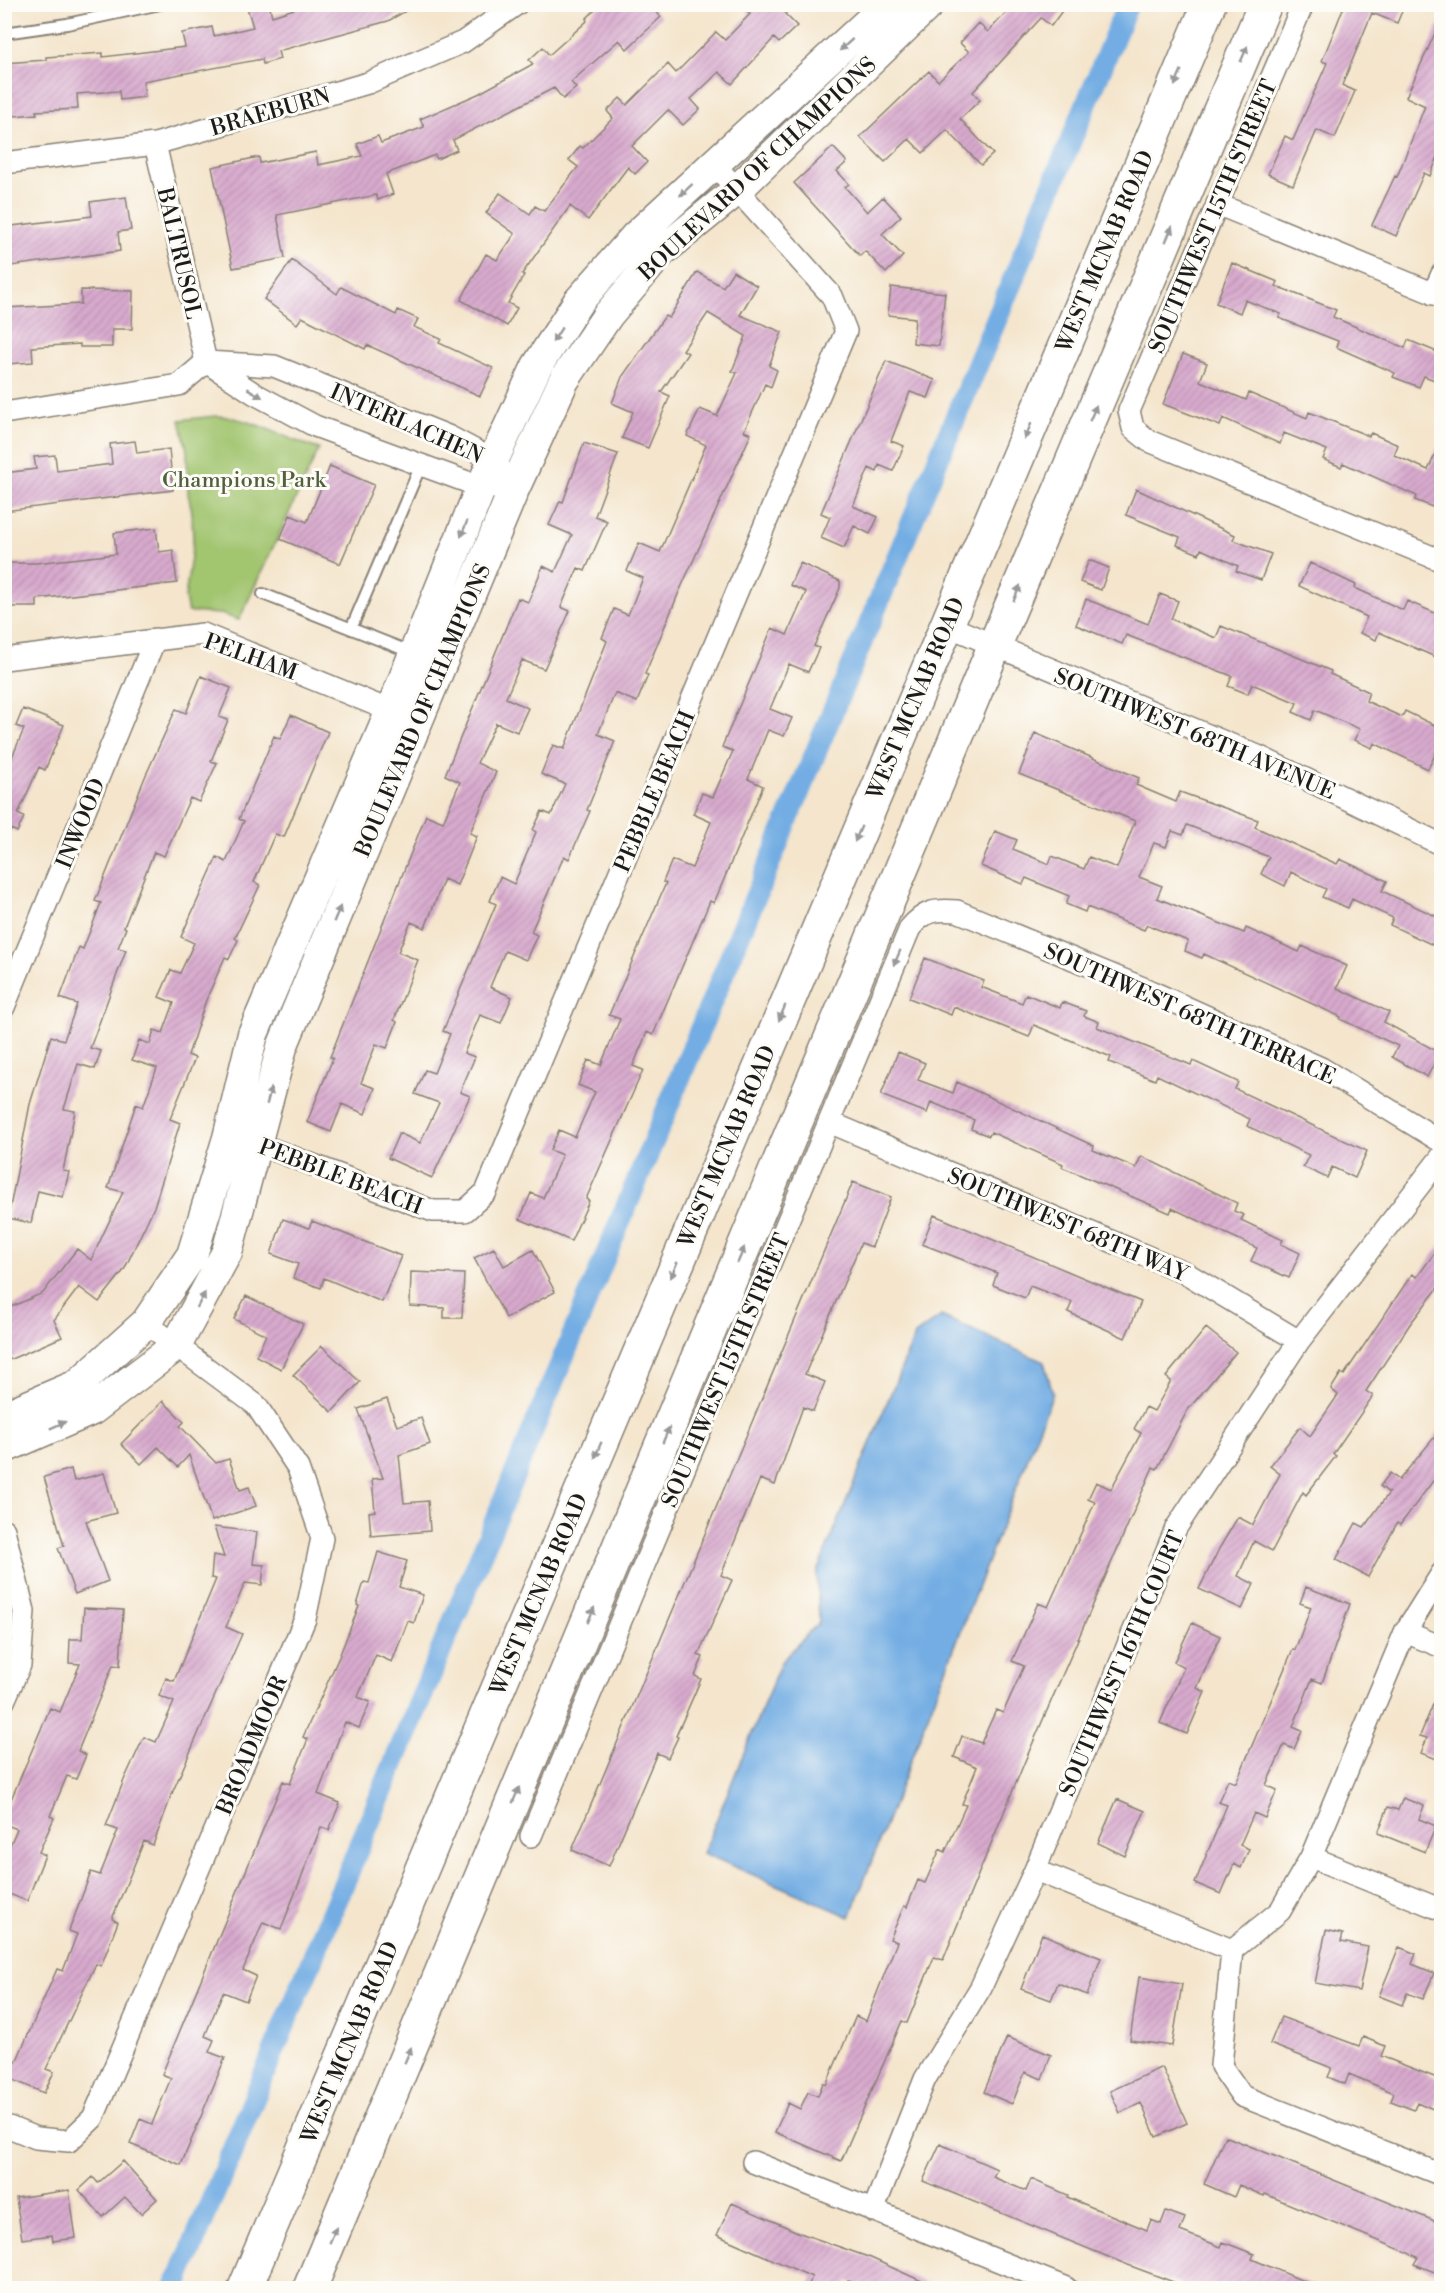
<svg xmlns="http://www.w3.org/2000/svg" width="1446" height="2293" viewBox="0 0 1446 2293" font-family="'Libre Bodoni',serif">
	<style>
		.green { fill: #a2c56f; stroke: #5f7046; stroke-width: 1.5 }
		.water { fill: #73ade3; stroke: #486480; stroke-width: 1.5 }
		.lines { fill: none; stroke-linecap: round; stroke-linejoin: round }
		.canal { stroke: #73ade3; stroke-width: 22 }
		.building { fill: url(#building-hatch) }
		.lane-casing { stroke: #888074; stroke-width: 14 }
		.street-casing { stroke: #888074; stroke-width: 24 }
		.secondary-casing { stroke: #888074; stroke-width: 33 }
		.primary-casing { stroke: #888074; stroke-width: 36 }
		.lane { stroke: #fff; stroke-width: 10 }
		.street { stroke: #fff; stroke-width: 21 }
		.secondary { stroke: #fff; stroke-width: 30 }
		.primary { stroke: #fff; stroke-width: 33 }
		.oneway { fill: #999 }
		.labels { text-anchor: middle; stroke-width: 6; stroke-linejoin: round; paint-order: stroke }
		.street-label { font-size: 22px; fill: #1c1c1c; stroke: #fdfcf7 }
		.park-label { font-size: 22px; fill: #52603d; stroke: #fdfcf7 }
	</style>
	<defs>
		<pattern id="building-hatch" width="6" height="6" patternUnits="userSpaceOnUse" patternTransform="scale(1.5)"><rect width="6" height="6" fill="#d8aace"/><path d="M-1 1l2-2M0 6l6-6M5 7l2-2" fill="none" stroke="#b992b0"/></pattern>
	</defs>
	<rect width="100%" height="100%" fill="#fdfcf7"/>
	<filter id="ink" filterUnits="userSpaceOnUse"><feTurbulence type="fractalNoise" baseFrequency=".0167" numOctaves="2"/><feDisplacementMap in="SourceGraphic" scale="12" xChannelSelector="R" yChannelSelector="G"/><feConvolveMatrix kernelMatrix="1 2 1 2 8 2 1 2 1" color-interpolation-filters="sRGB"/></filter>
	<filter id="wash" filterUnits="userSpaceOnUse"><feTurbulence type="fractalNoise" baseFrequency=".008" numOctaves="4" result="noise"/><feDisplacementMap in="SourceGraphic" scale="24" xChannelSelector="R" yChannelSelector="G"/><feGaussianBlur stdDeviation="1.35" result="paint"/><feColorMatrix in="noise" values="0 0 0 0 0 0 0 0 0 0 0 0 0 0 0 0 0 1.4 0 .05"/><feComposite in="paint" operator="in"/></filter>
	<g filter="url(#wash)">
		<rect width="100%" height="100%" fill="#f4e5cc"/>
		<path class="green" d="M216 416C252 417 284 439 319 449L239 620 221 614 188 612 185 598 193 542 192 511 188 494 187 450 180 420Z"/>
		<path class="water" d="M941 1316 1044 1362 1053 1393 850 1917 703 1853 781 1662 819 1622 817 1572 915 1335Z"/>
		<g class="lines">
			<path class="canal" d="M175 2288 1128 4"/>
		</g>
		<g id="blocks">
			<path class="building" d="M246 4H269L272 16 310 4H418L388 21 278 51 280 59 263 64 262 59 143 81 145 97 120 100 119 91 77 94 78 109 36 111 37 114 14 116 12 97 4 98V63L46 60V57L103 53V57L185 47 182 33 212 27 214 36 253 27Z
				M601 4H649L661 17 627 49 619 40 571 82 576 88 563 99 554 88 453 140 457 150 437 159 435 155 386 174 393 194 378 200 376 195 277 215 285 258 233 268 212 167 259 157 260 163 316 152 318 165 362 156 357 144 378 136 381 143 424 127 420 119 478 94 533 64 529 60 543 47 549 55 587 21 586 19Z
				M741 4H795L785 14 797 26 779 43 774 38 732 84 719 72 691 99 700 109 683 125 668 110 632 146 647 162 635 174 628 167 588 220 570 206 522 274 524 275 508 303 517 308 507 326 461 300 486 254 497 260 515 234 486 213 500 193 530 214 535 206 544 211 578 167 569 160 580 146 583 148 613 118 607 111 620 98 627 105 668 64 676 73 716 32 725 40 750 14Z
				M1014 4H1067L1051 26 1041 18 973 92 980 100 960 119 993 154 981 165 947 130 923 153 909 139 885 162 860 137 929 71 938 81 969 52 960 43 978 23 988 32Z
				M1345 4H1405L1397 23 1372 13 1342 85 1355 91 1335 138 1317 130 1293 185 1268 174 1285 136 1293 140 1327 63 1322 61Z
				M1442 18V147L1430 176 1424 173 1396 236 1372 225 1395 176 1397 177 1425 106 1406 97Z
				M833 147 847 162 837 171 849 184 845 187 867 212 883 197 901 216 882 234 903 256 886 273 865 251 860 256 794 183Z
				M126 197 131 230 118 232 120 251 4 267V227L92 216 90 202Z
				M292 260 337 294 341 287 396 315 398 310 418 319 414 327 441 339 439 343 493 368 480 396 367 345 365 349 302 317 297 324 264 299Z
				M1232 263 1278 282 1276 286 1336 310 1333 317 1405 348 1408 340 1442 354V383L1424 376 1419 387 1393 377 1395 373 1336 347 1338 341 1279 318 1281 314 1245 300 1240 313 1216 303Z
				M733 271 757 286 740 315 782 332 769 366 777 370 771 387 765 384 744 431 751 434 679 592 645 674 648 675 637 702 615 693 598 734 615 741 587 810 590 811 569 859 564 856 531 932 537 935 526 960 505 951 490 987 512 997 501 1023 480 1015 464 1053 475 1057 460 1092 470 1096 432 1178 388 1158 399 1133 420 1143 439 1103 415 1094 425 1070 434 1073 450 1034 443 1031 496 904 490 901 500 877 514 884 536 832 533 830 542 811 551 815 565 784 541 774 553 745 564 749 607 641 602 638 614 609 628 615 643 578 627 571 639 543 660 552 706 445 687 436 700 409 717 416 737 373 732 371 746 336 708 313 683 350 688 353 661 392 670 396 648 448 622 438 633 412 612 403 622 377 665 316 669 318 697 272 723 287Z
				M891 287 945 293 939 346 913 343 915 318 888 315Z
				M81 290 133 291 132 329H112V347H80V344L32 347 33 362 7 364 4 308 81 304Z
				M1183 354 1207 363 1200 381 1246 400 1249 393 1307 418 1309 412 1369 436 1371 433 1398 445 1394 455 1428 470 1442 439V511L1415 500 1417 496 1343 463 1341 467 1323 459 1327 450 1284 433 1280 444 1223 418 1220 426 1163 404Z
				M886 361 935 380 928 398 910 392 891 441 904 446 893 471 879 465 877 472 869 468 853 506 878 517 870 534 854 526 844 548 821 538 830 517 821 513Z
				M135 441 137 453 169 449 173 490 4 511V473L36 469 34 457 55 455 57 471 112 464 110 444Z
				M584 443 618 454 595 516 607 521 585 571 578 568 561 607 570 611 544 669 522 660 506 698 528 708 517 732 496 723 477 763 496 772 470 833 477 836 457 885 444 879 425 928 411 922 398 952 418 960 394 1020 397 1022 387 1048 376 1044 361 1083 375 1088 365 1114 342 1104 331 1132 307 1122 333 1058 330 1057 426 815 443 822 460 782 445 775 518 598 528 602 543 566 555 572 572 535 549 525 560 501 563 502Z
				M330 466 374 485 340 564 280 539 290 515 307 522Z
				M1136 489 1235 535 1233 540 1271 554 1261 580 1236 571 1238 566 1201 549 1199 554 1177 545 1180 537 1126 515Z
				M156 528 159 552 173 550 177 583 37 599V607H4V563H36L116 554 114 533Z
				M1089 560 1109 568 1101 590 1080 582Z
				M800 563 840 581V588L814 646 819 648 808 672 789 664 770 709 792 718 784 736 768 730 748 779 763 786 714 903 710 901 653 1035 647 1032 633 1066 643 1070 586 1199 589 1201 571 1241 520 1219 531 1193 543 1198 562 1155 550 1150 559 1130 575 1137 595 1092 578 1085 588 1060 601 1065 620 1019 609 1015 666 883 663 882 672 860 692 868 711 822 693 814 702 793 713 797 733 751 722 747 772 628 787 635 806 592 790 585Z
				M1310 563 1356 585 1355 588 1403 610 1407 601 1442 616V660L1379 632 1376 640 1360 633 1367 617 1299 586Z
				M1160 594 1178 601 1171 619 1216 638 1221 626 1285 652 1331 671 1330 674 1369 692 1366 701 1402 717 1405 711 1442 729V740L1428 769 1374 743 1372 748 1354 740 1360 729 1315 710 1311 720 1293 712 1297 703 1252 684 1248 694 1228 686 1232 676 1126 635 1122 644 1076 625 1086 599 1148 624Z
				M201 676 231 688 219 717 228 720 211 761 217 763 199 802 190 798 164 856 154 852 124 927 126 928 118 948 126 950 90 1048 101 1051 95 1069 78 1064 64 1109 75 1111 63 1171 69 1172 63 1197 38 1191 31 1223 8 1218 30 1104 51 1036 64 1040 77 1004 60 998 79 947 83 949 101 903 95 901 145 777 176 709 186 713Z
				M23 709 64 725 45 770 39 767 18 814 24 817 17 832 11 829 4 842V776L24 729 16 726Z
				M291 715 328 732 284 837 275 834 254 882 260 885 235 938 238 940 229 959 225 957 206 1000 188 1055 195 1058 170 1119 180 1123 154 1207 124 1270 99 1302 79 1287 54 1320 62 1337 4 1362V1310L43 1293 77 1249 91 1260 123 1192 108 1188 136 1104 143 1107 157 1068 132 1060 139 1040 150 1044 154 1030 163 1033 174 1003 159 997 171 970 180 973 194 943 181 937 217 857 226 862 244 821 239 819 274 736 280 739Z
				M1035 733 1139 778 1136 785 1176 802 1180 792 1258 820 1255 827 1337 864 1340 859 1387 881 1382 891 1442 919V931L1435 946 1390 925 1393 918 1352 899 1348 908 1322 897 1326 889 1291 872 1285 886 1261 874 1269 857 1187 825 1183 835 1172 831 1166 847 1154 843 1139 877 1162 886 1157 898 1244 933 1246 928 1299 952 1302 946 1347 966 1337 988 1389 1012 1384 1022 1440 1053 1427 1077 1392 1057 1398 1046 1340 1019 1341 1017 1204 954 1202 958 1185 951 1188 941 1147 925 1144 930 1087 907 1085 912 1066 904 1069 896 1026 878 1023 884 981 866 995 831 1017 840 1013 849 1049 864 1052 856 1084 869 1089 857 1117 868 1135 821 1019 774Z
				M925 958 984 981 981 987 1022 1003 1026 994 1060 1008 1062 1002 1086 1011 1084 1016 1099 1022 1097 1027 1191 1065 1193 1061 1238 1082 1235 1089 1367 1151 1355 1178 1332 1167 1327 1178 1303 1167 1309 1155 1247 1126 1250 1119 1157 1075 1155 1080 1109 1062 1111 1057 1034 1025 1029 1037 954 1007 951 1015 909 998Z
				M898 1052 925 1063 918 1080 953 1093 957 1082 1094 1146 1093 1150 1136 1168 1141 1156 1237 1203 1234 1211 1244 1215 1241 1220 1283 1240 1281 1244 1300 1253 1289 1278 1251 1261 1257 1248 1172 1208 1170 1213 1062 1167 1063 1164 991 1132 989 1136 971 1129 974 1120 931 1102 927 1113 881 1095Z
				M853 1182 891 1197 872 1247 861 1243 805 1374 825 1382 813 1411 803 1407 775 1485 760 1479 721 1575 732 1580 698 1655 703 1657 695 1676 701 1679 676 1736 678 1737 668 1758 657 1753 609 1866 572 1850Z
				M934 1215 1141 1302 1125 1338 1068 1312 1072 1302 1030 1286 1025 1298 993 1285 997 1273 922 1244Z
				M283 1219 309 1228 312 1221 401 1256 382 1302 324 1278 321 1288 293 1278 298 1264 271 1254Z
				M1442 1243V1283L1410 1324 1366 1391 1373 1396 1333 1454 1336 1456 1306 1495 1303 1492 1272 1551 1254 1541 1238 1576 1254 1584 1242 1609 1199 1589 1220 1547 1238 1517 1253 1525 1280 1474 1270 1466 1300 1427 1310 1436 1338 1395 1331 1389 1341 1373 1344 1375 1412 1274 1417 1277Z
				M494 1248 504 1266 533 1250 555 1292 506 1318 474 1258Z
				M411 1272 464 1274 462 1318H444V1308L410 1306Z
				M246 1296 303 1324 281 1369 256 1356 266 1335 234 1319Z
				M1206 1328 1236 1352 1187 1411 1157 1469 1153 1467 1025 1761 943 1960 934 1957 907 2023 902 2021 841 2161 775 2132 788 2103 800 2109 808 2092 818 2096 823 2083 826 2085 856 2016 866 2021 897 1942 890 1939 904 1906 907 1907 918 1880 925 1883 940 1849 945 1852 966 1805 962 1804 977 1767 954 1757 962 1736 981 1743 996 1710 1003 1713 1024 1666 1012 1661 1038 1603 1048 1607 1095 1502 1088 1499 1096 1482 1111 1489 1141 1433 1134 1429 1146 1407 1154 1411 1171 1381 1166 1377Z
				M322 1346 360 1382 332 1412 293 1375Z
				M387 1399 397 1426 421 1418 430 1444 399 1455 404 1503 428 1501 430 1531 371 1536 369 1512 375 1511 372 1479 383 1478 358 1409Z
				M163 1401 184 1422 180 1426 216 1463 229 1459 240 1490 249 1487 256 1506 212 1521 189 1455 178 1467 158 1447 141 1464 121 1444Z
				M1442 1428V1469L1400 1525 1397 1523 1368 1577 1336 1560 1356 1523 1364 1527 1389 1493 1380 1486 1390 1473 1399 1480Z
				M71 1469 74 1481 104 1473 116 1513 86 1521 108 1581 75 1594 58 1548 64 1546 44 1477Z
				M214 1527 257 1532 253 1564 264 1565 262 1585 245 1583 226 1627 242 1634 173 1791 153 1845 144 1841 112 1919 118 1922 101 1966 96 1964 46 2069 54 2072 44 2093 4 2076V2057L16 2062 57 1969 63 1971 77 1934 69 1931 91 1872 100 1875 118 1830 106 1826 124 1780 144 1737 156 1742 174 1702 159 1696 166 1678 174 1681 216 1579 211 1578 213 1555 224 1557Z
				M378 1552 407 1561 399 1587 423 1595 414 1623 408 1621 392 1662 376 1655 358 1697 370 1702 359 1728 345 1722 318 1794 340 1803 329 1830 321 1827 281 1929 263 1922 243 1970 256 1976 246 2001 223 1992 205 2036 214 2040 209 2052 225 2058 181 2165 130 2144 140 2119 152 2124 171 2078 162 2074 283 1781 290 1784 308 1739 303 1737 339 1657 359 1606 357 1605 364 1582 369 1583Z
				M1306 1587 1350 1604 1322 1683 1312 1679 1293 1727 1302 1731 1294 1749 1284 1745 1266 1785 1277 1790 1265 1818 1254 1813 1240 1845 1249 1849 1241 1868 1234 1864 1221 1894 1195 1883 1227 1805 1218 1802 1228 1780 1236 1783 1293 1649 1295 1650 1311 1607 1300 1603Z
				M84 1608 123 1610 120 1666 113 1665 78 1751 86 1755 76 1779 67 1776 50 1816 54 1818 39 1852 45 1855 27 1901 4 1892V1859L17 1829 4 1824V1816L50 1708 60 1712 80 1664 69 1663 70 1639H82Z
				M1192 1623 1220 1636 1197 1688 1205 1692 1187 1734 1160 1723 1184 1667 1174 1662Z
				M1441 1685H1442V1761L1421 1753 1427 1738 1420 1736Z
				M1403 1798 1424 1806 1419 1819 1436 1826 1425 1852 1378 1833 1388 1807 1398 1810Z
				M1117 1799 1145 1811 1125 1856 1098 1843Z
				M1326 1930 1343 1934 1341 1942 1368 1947 1359 1991 1315 1983Z
				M1042 1934 1101 1958 1087 1995 1058 1983 1051 2000 1021 1989Z
				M1399 1947 1416 1954 1412 1964 1434 1973 1423 1999 1407 1993 1402 2005 1379 1996Z
				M1139 1977 1182 1984 1172 2046 1130 2040Z
				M1281 2017 1359 2046 1363 2037 1385 2046 1381 2056 1442 2080V2089L1433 2109 1417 2102 1414 2110 1391 2101 1394 2093 1349 2074 1345 2084 1328 2077 1332 2068 1270 2044Z
				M1007 2037 1051 2055 1042 2079 1025 2072 1012 2104 984 2092Z
				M1162 2067 1187 2123 1156 2137 1141 2103 1120 2113 1110 2091Z
				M1225 2136 1442 2224V2275L1414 2264 1418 2257 1265 2194 1264 2196 1239 2185 1234 2197 1204 2184Z
				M940 2144 997 2169 993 2177 1026 2191 1031 2179 1068 2195 1067 2197 1147 2230 1151 2220 1161 2224 1166 2211 1185 2218 1180 2231 1221 2247 1223 2242 1254 2254 1252 2259 1322 2289H1192L1128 2265 923 2181Z
				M123 2161 157 2199 141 2214 125 2197 103 2217 79 2190 93 2177 98 2183Z
				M69 2190 76 2238 53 2241 52 2235 22 2239 16 2198Z
				M732 2203 800 2233 871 2258 939 2289H866L848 2281 845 2289H807L812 2277 717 2235Z"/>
		</g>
	</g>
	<g filter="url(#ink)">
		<use href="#blocks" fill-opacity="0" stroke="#888074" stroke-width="1.5"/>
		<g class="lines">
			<g class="lane-casing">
				<path id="lane" d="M4 33 67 24 160 4
					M263 594 413 653
					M351 629 421 465"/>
			</g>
			<g class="street-casing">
				<path id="street" d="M1303 4 1129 411 1133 428 1149 441 1442 561
					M155 144 206 362
					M4 163 155 144 368 83 463 42 517 4
					M1217 204 1442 297
					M1433 294 1442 274
					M4 413 179 385 206 362 274 366 450 437 495 461 514 489 481 487 315 426 255 394 206 362
					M946 625 1260 757 1442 845
					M4 659 203 634 403 716
					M4 1007 155 639
					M829 1122 1184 1272 1299 1341
					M245 1140 256 1143 433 1211H465L486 1192 846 331 832 296 714 164
					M4 1530 24 1611 20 1665 4 1701
					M1405 1632 1442 1647
					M531 1836 910 928C924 911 935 909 957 911L1148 990 1321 1068 1442 1142
					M1311 1857 1442 1910
					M1035 1870 1232 1950
					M1232 1950 1280 1911 1311 1857 1405 1632 1442 1573
					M1232 1950 1221 2066 1242 2096 1442 2175
					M4 2125 36 2138 69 2141 93 2118 305 1619 322 1538 298 1468 256 1405 146 1323
					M753 2162 1066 2288
					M873 2211 925 2079 981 1987 1035 1870 1176 1528 1299 1341 1442 1156"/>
			</g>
			<g class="secondary-casing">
				<path id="secondary" d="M4 1416 77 1385 146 1323 192 1255 228 1138 253 1034 391 711 481 487 537 366 578 302 636 236 888 4
					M4 1448 92 1410 176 1346 227 1252 282 1047 514 489 564 380 608 315 661 252 737 190 929 4"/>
			</g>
			<g class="primary-casing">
				<path id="primary" d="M245 2288 1209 4
					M310 2288 994 647 1265 4"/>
			</g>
			<use href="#lane" class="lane"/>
			<use href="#street" class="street"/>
			<use href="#secondary" class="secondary"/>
			<use href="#primary" class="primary"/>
		</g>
		<defs><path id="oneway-solid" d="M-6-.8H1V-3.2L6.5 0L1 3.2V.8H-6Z" transform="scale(1.5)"/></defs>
		<g class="oneway">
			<use href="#oneway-solid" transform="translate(846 45) rotate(138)"/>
			<use href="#oneway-solid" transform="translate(1244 54) rotate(-67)"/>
			<use href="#oneway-solid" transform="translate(1178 78) rotate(113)"/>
			<use href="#oneway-solid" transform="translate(686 190) rotate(137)"/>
			<use href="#oneway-solid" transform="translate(1169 234) rotate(-67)"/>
			<use href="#oneway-solid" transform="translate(557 335) rotate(122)"/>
			<use href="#oneway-solid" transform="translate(255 393) rotate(31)"/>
			<use href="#oneway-solid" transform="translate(1093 413) rotate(-67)"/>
			<use href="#oneway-solid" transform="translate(1028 431) rotate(113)"/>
			<use href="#oneway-solid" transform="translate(464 529) rotate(112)"/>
			<use href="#oneway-solid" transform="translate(1017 593) rotate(-67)"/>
			<use href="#oneway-solid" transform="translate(858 834) rotate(113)"/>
			<use href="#oneway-solid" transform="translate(337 914) rotate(-67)"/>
			<use href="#oneway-solid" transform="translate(897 958) rotate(113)"/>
			<use href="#oneway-solid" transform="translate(782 1013) rotate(113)"/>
			<use href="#oneway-solid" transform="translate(269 1096) rotate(-75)"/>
			<use href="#oneway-solid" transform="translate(741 1255) rotate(-67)"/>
			<use href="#oneway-solid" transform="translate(674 1270) rotate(113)"/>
			<use href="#oneway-solid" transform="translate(201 1300) rotate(-62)"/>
			<use href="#oneway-solid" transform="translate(58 1425) rotate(-24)"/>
			<use href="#oneway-solid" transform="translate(666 1435) rotate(-67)"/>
			<use href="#oneway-solid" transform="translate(598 1450) rotate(113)"/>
			<use href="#oneway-solid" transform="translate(591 1615) rotate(-67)"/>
			<use href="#oneway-solid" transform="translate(516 1795) rotate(-67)"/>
			<use href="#oneway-solid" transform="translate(408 2055) rotate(-67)"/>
			<use href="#oneway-solid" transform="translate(333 2235) rotate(-67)"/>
		</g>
	</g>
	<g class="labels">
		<g class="street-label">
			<text transform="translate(270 111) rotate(-16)" y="8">BRAEBURN</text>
			<text transform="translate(757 168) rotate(-43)" y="8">BOULEVARD OF CHAMPIONS</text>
			<text transform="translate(1212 216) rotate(-67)" y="8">SOUTHWEST 15TH STREET</text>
			<text transform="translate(1104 251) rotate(-67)" y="8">WEST MCNAB ROAD</text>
			<text transform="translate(180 253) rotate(77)" y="8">BALTRUSOL</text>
			<text transform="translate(407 423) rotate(24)" y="8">INTERLACHEN</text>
			<text transform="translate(251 656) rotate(20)" y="8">PELHAM</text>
			<text transform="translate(915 698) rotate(-67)" y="8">WEST MCNAB ROAD</text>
			<text transform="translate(422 710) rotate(-67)" y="8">BOULEVARD OF CHAMPIONS</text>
			<text transform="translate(1195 733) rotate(23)" y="8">SOUTHWEST 68TH AVENUE</text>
			<text transform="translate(654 791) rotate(-67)" y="8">PEBBLE BEACH</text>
			<text transform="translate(80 823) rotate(-68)" y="8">INWOOD</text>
			<text transform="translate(1190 1013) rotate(24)" y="8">SOUTHWEST 68TH TERRACE</text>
			<text transform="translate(726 1146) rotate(-67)" y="8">WEST MCNAB ROAD</text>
			<text transform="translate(341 1176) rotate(21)" y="8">PEBBLE BEACH</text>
			<text transform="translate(1068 1224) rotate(23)" y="8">SOUTHWEST 68TH WAY</text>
			<text transform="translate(725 1370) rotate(-67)" y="8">SOUTHWEST 15TH STREET</text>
			<text transform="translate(538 1594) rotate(-67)" y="8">WEST MCNAB ROAD</text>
			<text transform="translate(1121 1663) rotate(-67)" y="8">SOUTHWEST 16TH COURT</text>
			<text transform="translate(251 1745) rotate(-67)" y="8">BROADMOOR</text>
			<text transform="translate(349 2042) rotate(-67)" y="8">WEST MCNAB ROAD</text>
		</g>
		<g class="park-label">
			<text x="244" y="487">Champions Park</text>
		</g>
	</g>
	<rect width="1446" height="2293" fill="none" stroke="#fdfcf7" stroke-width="24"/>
</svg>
